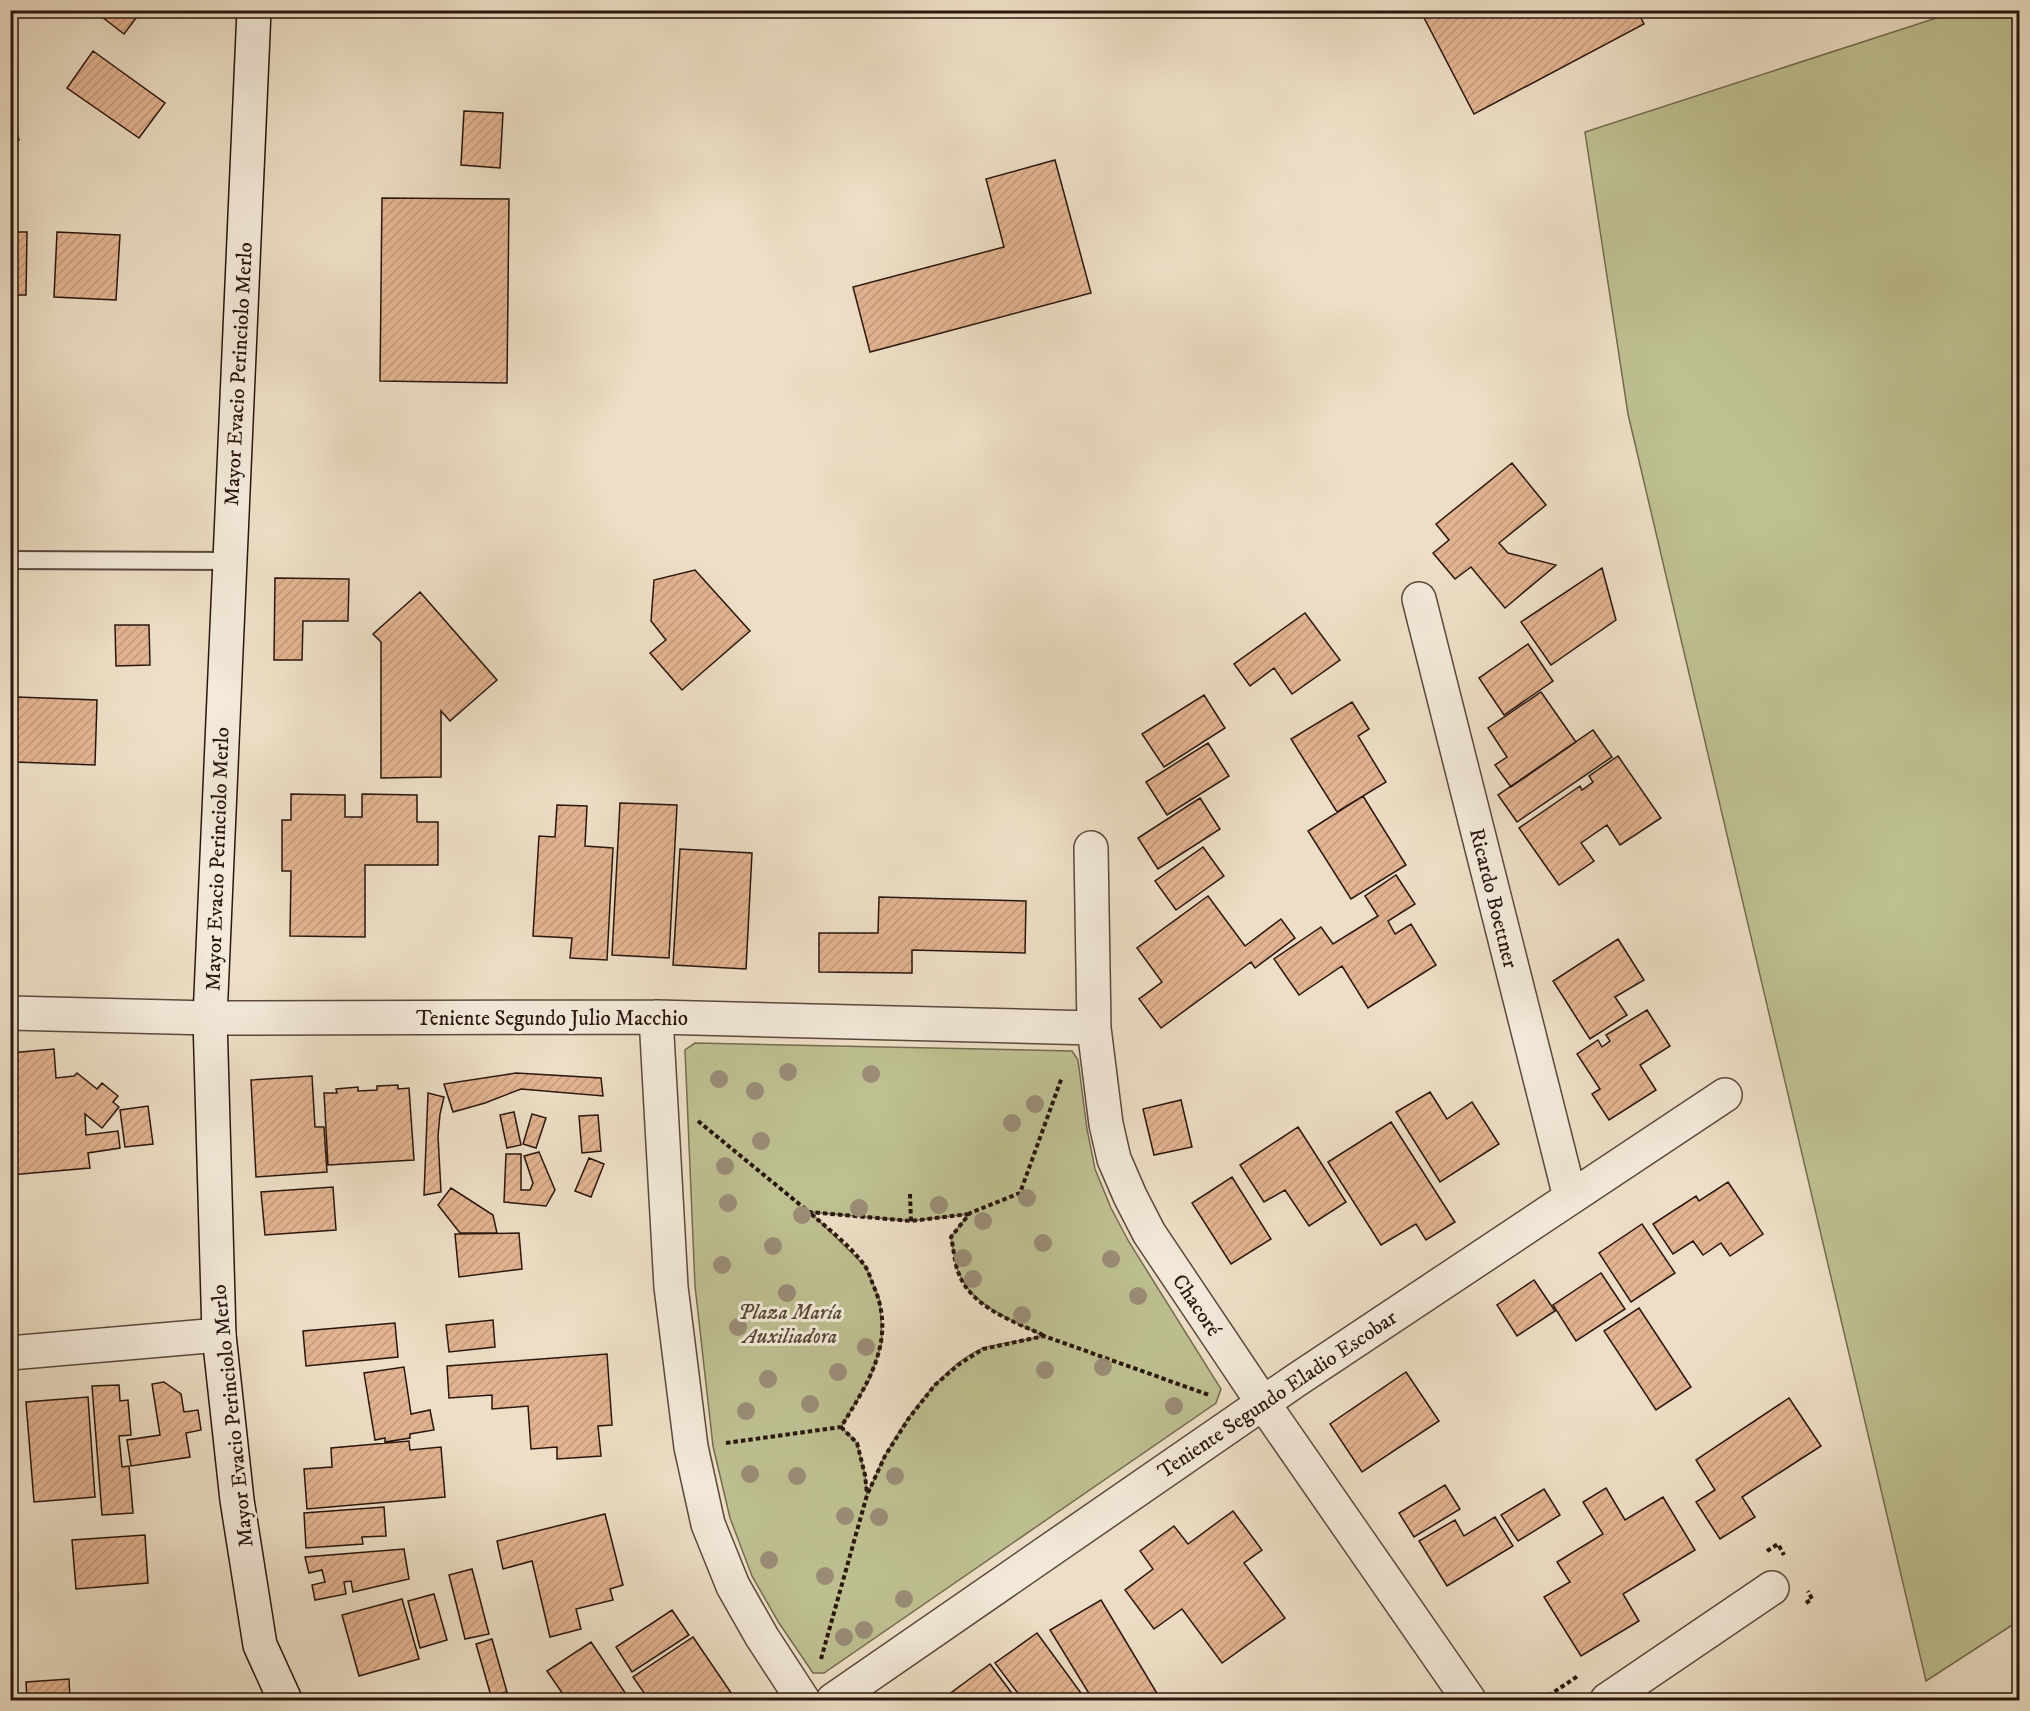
<svg xmlns="http://www.w3.org/2000/svg" width="2030" height="1711" viewBox="0 0 2030 1711" font-family="'IM FELL DW Pica',serif">
	<style>
		.green { fill: #bec091; stroke: #746b50; stroke-width: 1.5; fill-rule: evenodd }
		.building { fill: url(#building-hatch); stroke: #2a160e; stroke-width: 1.5 }
		.lines { fill: none; stroke-linecap: round; stroke-linejoin: round }
		.lane-casing { stroke: #5b483c; stroke-width: 20 }
		.street-casing { stroke: #5b483c; stroke-width: 36 }
		.secondary-casing { stroke: #2a160e; stroke-width: 36 }
		.path { stroke: #2a160e; stroke-width: 4; stroke-dasharray: 4.5 3; stroke-linecap: butt }
		.lane { stroke: #f3eada; stroke-width: 16 }
		.street { stroke: #f3eada; stroke-width: 33 }
		.secondary { stroke: #f3eada; stroke-width: 33 }
		.tree { fill: #9a8c76 }
		.labels { text-anchor: middle; stroke-width: 6; stroke-linejoin: round; paint-order: stroke }
		.street-label { font-size: 21px; fill: #2a160e; stroke: #f3eada }
		.park-label { font-size: 21px; font-style: italic; fill: #564935; stroke: #f3eada }
	</style>
	<defs>
		<pattern id="building-hatch" width="6" height="6" patternUnits="userSpaceOnUse" patternTransform="scale(1.5)"><rect width="6" height="6" fill="#e3b491"/><path d="M-1 1l2-2M0 6l6-6M5 7l2-2" fill="none" stroke="#c39a7c"/></pattern>
	</defs>
	<rect width="100%" height="100%" fill="#eddfc6"/>
	<filter id="stains"><feTurbulence type="fractalNoise" baseFrequency=".00333" numOctaves="4"/><feColorMatrix values="0 0 0 0 .2 0 0 0 0 .09 0 0 0 0 .02 0 0 0 .5 -.17"/></filter>
	<radialGradient id="worn" r=".72"><stop offset=".6" stop-color="#630" stop-opacity="0"/><stop offset="1" stop-color="#630" stop-opacity=".3"/></radialGradient>
	<path class="green" d="M1958 11H2020V1620L1926 1681 1628 414 1585 132Z
		M695 1043 1072 1051 1078 1060 1087 1129 1095 1169 1111 1208 1129 1242 1221 1389 1216 1403 824 1673H813L779 1623 752 1576 730 1518 713 1446 695 1286 685 1050ZM810 1212 911 1221 969 1214 951 1237C953 1246 954 1256 956 1265 967 1306 1010 1318 1043 1336 1024 1341 1003 1342 984 1348 946 1362 903 1421 885 1456 878 1468 874 1482 867 1494L865 1475 857 1443 841 1427 870 1379 882 1342 880 1301 866 1267Z"/>
	<path class="building" d="M93 10H142L124 34Z
		M1420 10H1637L1644 24 1474 114Z
		M93 51 165 103 139 138 67 88Z
		M464 111 503 113 500 168 461 165Z
		M10 112 19 140 10 143Z
		M1055 160 1091 293 870 352 853 287 1004 247 986 179Z
		M382 198 509 199 507 383 380 381Z
		M10 232H27L26 295H10Z
		M57 232 120 235 116 300 54 297Z
		M1512 463 1546 505 1499 543 1508 553 1556 565 1505 608 1471 567 1455 579 1433 553 1449 540 1436 524Z
		M1602 568 1616 620 1551 665 1521 622Z
		M695 570 750 631 682 690 650 653 666 640 651 621 654 580Z
		M275 578 349 579 348 621H303L302 660H274Z
		M420 592 497 680 450 721 441 711V777L381 778V642L373 634Z
		M1305 613 1340 660 1292 694 1274 668 1250 686 1234 664Z
		M115 625H149L150 665 116 666Z
		M1528 644 1553 681 1504 715 1479 678Z
		M1541 692 1576 742 1511 787 1495 765 1507 757 1488 728Z
		M1204 695 1225 728 1164 767 1142 734Z
		M17 697 97 700 95 765 15 762Z
		M1352 702 1369 729 1358 736 1386 782 1337 812 1291 739Z
		M1593 730 1612 757 1517 822 1498 795Z
		M1208 743 1229 776 1167 815 1146 782Z
		M1618 756 1661 818 1620 845 1607 825 1581 843 1594 861 1559 885 1519 828 1580 786 1582 790 1593 782 1589 776Z
		M291 794 345 795V817H362V794L417 795V822H438V865H365V937L290 936 291 871H282V820H291Z
		M1363 796 1406 865 1351 899 1308 831Z
		M1200 798 1220 829 1158 869 1138 838Z
		M620 803 677 805 669 958 612 955Z
		M557 805 587 806 585 846 613 848 607 960 570 958 572 938 533 936 539 836 555 837Z
		M1203 847 1224 876 1176 910 1155 881Z
		M680 849 752 853 746 969 673 965Z
		M1396 875 1415 904 1388 921 1395 934 1411 924 1436 965 1368 1008 1342 966 1299 995 1274 959 1321 927 1333 944 1378 916 1365 896Z
		M1208 896 1245 946 1281 919 1295 938 1255 968 1251 962 1161 1028 1139 999 1162 982 1137 948Z
		M879 897 1026 901 1025 953 912 950V973L819 972V933H878Z
		M1618 939 1644 980 1615 997 1627 1015 1590 1039 1553 981Z
		M1647 1010 1670 1046 1640 1065 1656 1090 1609 1120 1592 1094 1600 1089 1577 1054 1598 1040 1602 1047 1610 1041 1606 1035Z
		M54 1049 56 1078 74 1076 77 1073 97 1089 102 1083 118 1096 113 1102 119 1107 102 1128 85 1114 86 1135 118 1131 120 1148 88 1153 90 1168 10 1175V1053Z
		M516 1073 601 1078 603 1096 521 1089 485 1103 453 1112 444 1084Z
		M312 1076 315 1127H324L327 1172 256 1177 251 1080Z
		M398 1085V1089L409 1088 414 1160 328 1165 324 1093H337L336 1089 358 1087V1091L377 1090V1086Z
		M1430 1092 1447 1119 1472 1102 1499 1144 1440 1182 1396 1112Z
		M428 1093 444 1097 440 1114 438 1136 441 1192 424 1195Z
		M1181 1100 1192 1147 1154 1155 1143 1109Z
		M148 1106 153 1144 125 1147 120 1110Z
		M514 1112 521 1145 507 1148 500 1115Z
		M532 1114 546 1118 536 1148 523 1144Z
		M598 1115 601 1151 582 1153 579 1116Z
		M1391 1122 1455 1222 1426 1240 1416 1224 1381 1245 1328 1162Z
		M1298 1127 1346 1202 1309 1226 1285 1190 1264 1202 1240 1165Z
		M539 1152 555 1190 546 1206 504 1202 506 1154H521V1190H530L533 1183 524 1156Z
		M589 1158 604 1164 591 1197 575 1191Z
		M1232 1177 1271 1239 1231 1264 1192 1203Z
		M1728 1182 1763 1234 1730 1256 1721 1243 1703 1255 1693 1241 1673 1254 1653 1224 1696 1196 1699 1201Z
		M333 1187 336 1230 265 1235 261 1192Z
		M451 1188 493 1215 497 1233H460L438 1205Z
		M1642 1224 1675 1273 1631 1302 1599 1253Z
		M519 1233 522 1269 459 1277 455 1234Z
		M1601 1273 1625 1309 1576 1341 1553 1305Z
		M1534 1280 1555 1311 1517 1336 1497 1305Z
		M1639 1308 1691 1387 1656 1410 1604 1331Z
		M493 1320 495 1347 449 1352 446 1325Z
		M395 1323 398 1357 306 1366 303 1331Z
		M607 1354 612 1425 598 1426 601 1456 557 1459V1447L531 1449 528 1406 492 1409V1395L449 1398 447 1366Z
		M404 1367 411 1414 430 1410 434 1430 410 1434V1438L385 1442V1438L375 1440 364 1373Z
		M1406 1372 1439 1421 1362 1472 1330 1424Z
		M164 1382 181 1394 184 1412 198 1410 201 1430 186 1433 190 1457 131 1466 127 1440 160 1435 152 1384Z
		M119 1385 120 1401 128 1400 131 1435 119 1436 122 1467 129 1466 133 1513 102 1515 92 1386Z
		M88 1397 95 1497 34 1502 26 1402Z
		M1789 1398 1821 1446 1742 1497 1755 1517 1720 1539 1696 1502 1715 1490 1696 1460Z
		M10 1415 18 1600 10 1601Z
		M409 1441 410 1450 441 1447 445 1497 307 1509 304 1469 332 1467 331 1448Z
		M1445 1485 1460 1509 1414 1537 1399 1513Z
		M1606 1488 1625 1520 1663 1497 1695 1550 1623 1594 1639 1621 1581 1656 1544 1597 1570 1582 1557 1562 1603 1534 1583 1502Z
		M1544 1489 1560 1515 1518 1541 1501 1515Z
		M384 1507 386 1536 362 1537 363 1544 306 1548 304 1513Z
		M1233 1511 1262 1550 1244 1563 1285 1618 1222 1663 1182 1609 1154 1629 1125 1590 1153 1569 1140 1551 1174 1526 1188 1544Z
		M605 1514 623 1585 610 1589 613 1600 576 1609 581 1629 550 1637 532 1561 503 1569 497 1541Z
		M1495 1517 1513 1546 1447 1586 1419 1541 1455 1520 1464 1536Z
		M145 1535 148 1583 76 1589 72 1540Z
		M404 1549 409 1579 353 1592 351 1581 344 1582 346 1594 315 1600 312 1585 325 1582 322 1570 309 1573 305 1557Z
		M472 1569 489 1634 465 1639 449 1575Z
		M434 1594 447 1640 420 1648 408 1601Z
		M402 1599 419 1659 359 1676 342 1615Z
		M1101 1600 1158 1695 1148 1700H1093L1050 1630Z
		M672 1610 689 1635 632 1672 616 1647Z
		M1037 1633 1086 1700H1023L995 1663Z
		M693 1637 736 1700H649L633 1677Z
		M492 1639 507 1692 491 1696 476 1644Z
		M591 1642 630 1700H567L547 1671Z
		M990 1664 1017 1700H941Z
		M69 1679 70 1700H27L26 1682Z
		M220 1697V1700H174Z"/>
	<g class="lines">
		<g class="lane-casing">
			<path id="lane" d="M10 560 229 561"/>
		</g>
		<g class="street-casing">
			<path id="street" d="M1419 599 1570 1197
				M1091 848 1094 1028 1106 1124 1114 1159 1130 1196 1149 1233 1263 1403 1469 1700
				M10 1013 210 1018 656 1017 1094 1028
				M656 1017 671 1287 691 1447 708 1524 733 1586 762 1637 803 1700
				M10 1353 219 1335
				M833 1700 1295 1381 1725 1095
				M1607 1700 1772 1588"/>
		</g>
		<g class="secondary-casing">
			<path id="secondary" d="M254 10 210 1018 219 1335 237 1500 260 1645 285 1700"/>
		</g>
		<path class="path" d="M698 1121 809 1212 911 1221 969 1214
			M910 1194 911 1221
			M1043 1335C1009 1319 966 1306 956 1265 954 1256 953 1246 951 1237L970 1213 1020 1193 1062 1077
			M841 1427 857 1443 865 1475 867 1494
			M726 1443 841 1427C868 1383 897 1340 874 1287 871 1280 869 1272 865 1266 850 1245 828 1229 809 1212
			M1767 1551 1778 1544 1784 1555
			M1806 1603 1812 1599 1808 1591
			M821 1659 867 1495 885 1456 909 1418 935 1385 958 1365 983 1349 1044 1336 1209 1395
			M1542 1700 1578 1676"/>
		<use href="#lane" class="lane"/>
		<use href="#street" class="street"/>
		<use href="#secondary" class="secondary"/>
	</g>
	<g class="tree">
		<circle cx="788" cy="1072" r="9"/>
		<circle cx="871" cy="1074" r="9"/>
		<circle cx="719" cy="1079" r="9"/>
		<circle cx="755" cy="1091" r="9"/>
		<circle cx="1035" cy="1104" r="9"/>
		<circle cx="1012" cy="1123" r="9"/>
		<circle cx="761" cy="1141" r="9"/>
		<circle cx="725" cy="1166" r="9"/>
		<circle cx="1027" cy="1198" r="9"/>
		<circle cx="728" cy="1203" r="9"/>
		<circle cx="939" cy="1205" r="9"/>
		<circle cx="859" cy="1208" r="9"/>
		<circle cx="802" cy="1215" r="9"/>
		<circle cx="983" cy="1221" r="9"/>
		<circle cx="1043" cy="1243" r="9"/>
		<circle cx="773" cy="1246" r="9"/>
		<circle cx="963" cy="1258" r="9"/>
		<circle cx="1111" cy="1259" r="9"/>
		<circle cx="722" cy="1265" r="9"/>
		<circle cx="973" cy="1279" r="9"/>
		<circle cx="787" cy="1293" r="9"/>
		<circle cx="1138" cy="1296" r="9"/>
		<circle cx="1022" cy="1315" r="9"/>
		<circle cx="738" cy="1327" r="9"/>
		<circle cx="866" cy="1347" r="9"/>
		<circle cx="1103" cy="1367" r="9"/>
		<circle cx="1045" cy="1370" r="9"/>
		<circle cx="838" cy="1372" r="9"/>
		<circle cx="768" cy="1379" r="9"/>
		<circle cx="810" cy="1404" r="9"/>
		<circle cx="1174" cy="1406" r="9"/>
		<circle cx="746" cy="1411" r="9"/>
		<circle cx="750" cy="1474" r="9"/>
		<circle cx="797" cy="1476" r="9"/>
		<circle cx="895" cy="1476" r="9"/>
		<circle cx="845" cy="1516" r="9"/>
		<circle cx="879" cy="1517" r="9"/>
		<circle cx="769" cy="1560" r="9"/>
		<circle cx="825" cy="1576" r="9"/>
		<circle cx="904" cy="1599" r="9"/>
		<circle cx="864" cy="1630" r="9"/>
		<circle cx="844" cy="1637" r="9"/>
	</g>
	<g class="labels">
		<g class="street-label">
			<text transform="translate(238 374) rotate(-87)" y="7">Mayor Evacio Perinciolo Merlo</text>
			<text transform="translate(217 859) rotate(-88)" y="7">Mayor Evacio Perinciolo Merlo</text>
			<text transform="translate(1494 898) rotate(76)" y="7">Ricardo Boettner</text>
			<text x="552" y="1025">Teniente Segundo Julio Macchio</text>
			<text transform="translate(1197 1305) rotate(56)" y="7">Chacoré</text>
			<text transform="translate(1277 1394) rotate(-34)" y="7">Teniente Segundo Eladio Escobar</text>
			<text transform="translate(232 1416) rotate(-96)" y="7">Mayor Evacio Perinciolo Merlo</text>
		</g>
		<g class="park-label">
			<text x="790" y="1319">Plaza María<tspan x="790" dy="24">Auxiliadora</tspan></text>
		</g>
	</g>
	<rect width="2030" height="1711" fill="none" stroke="#eddfc6" stroke-width="36"/>
	<rect x="12" y="12" width="2006" height="1687" fill="none" stroke="#2a160e" stroke-width="3"/>
	<rect x="18" y="18" width="1994" height="1675" fill="none" stroke="#2a160e" stroke-width="1.5"/>
	<rect width="100%" height="100%" filter="url(#stains)"/>
	<rect width="100%" height="100%" fill="url(#worn)"/>
</svg>
